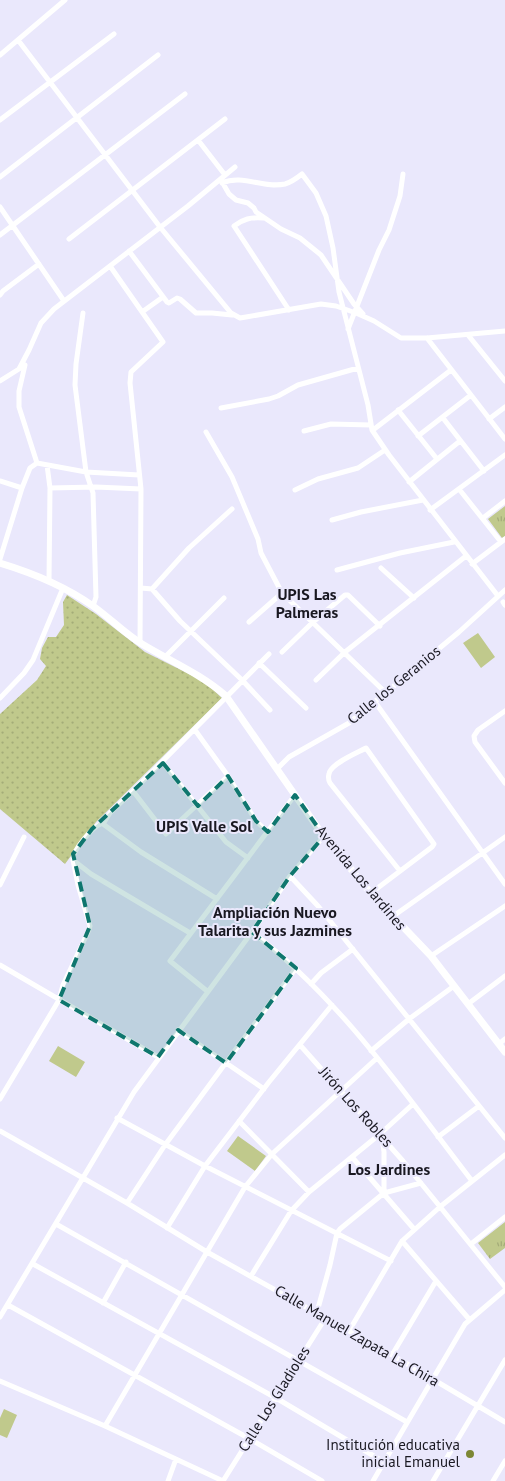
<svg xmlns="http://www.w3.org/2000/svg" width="505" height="1481" viewBox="0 0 505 1481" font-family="'PT Sans',sans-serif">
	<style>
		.grass { fill: url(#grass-dots) }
		.park { fill: url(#park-tufts) }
		.garden { fill: #c0c98c }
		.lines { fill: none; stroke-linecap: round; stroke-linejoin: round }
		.street { stroke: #fff; stroke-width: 5 }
		.secondary { stroke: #fff; stroke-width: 7 }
		.marked { fill: #0f766e; fill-opacity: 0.2; stroke: #0f766e; stroke-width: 4; stroke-dasharray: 10 6; stroke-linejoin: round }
		.poi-dot { fill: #7d8734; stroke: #eae8fc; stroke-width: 2 }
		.labels { text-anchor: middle; stroke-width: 4; stroke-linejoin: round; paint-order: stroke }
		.street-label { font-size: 15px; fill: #191821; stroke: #eae8fc }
		.poi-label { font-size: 15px; fill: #191821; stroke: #eae8fc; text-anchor: end }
		.neighbourhood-label { font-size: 16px; font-weight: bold; fill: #191821; stroke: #eae8fc }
	</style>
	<defs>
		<pattern id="grass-dots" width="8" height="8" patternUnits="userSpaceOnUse" patternTransform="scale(1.25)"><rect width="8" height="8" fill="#c0c98c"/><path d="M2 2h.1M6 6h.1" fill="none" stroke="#a4ac78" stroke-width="1.8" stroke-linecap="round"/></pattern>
		<pattern id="park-tufts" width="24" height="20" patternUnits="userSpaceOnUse" patternTransform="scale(1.25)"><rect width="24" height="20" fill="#c0c98c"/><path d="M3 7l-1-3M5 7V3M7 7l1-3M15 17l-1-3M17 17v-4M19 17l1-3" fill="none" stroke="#a4ac78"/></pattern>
	</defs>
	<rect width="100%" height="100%" fill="#eae8fc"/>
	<path class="grass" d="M67 595 96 614 145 652 195 677 209 686 222 698 96 822 65 864 0 809V714L37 680 46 666 40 659 42 648 48 637H56L64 625 63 602Z"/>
	<path class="park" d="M505 506V536L502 538 488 519Z
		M505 1222V1248L490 1259 478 1243Z"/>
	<path class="garden" d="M478 633 495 657 481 668 463 643Z
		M58 1046 85 1062 76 1077 49 1061Z
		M238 1136 266 1156 255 1171 227 1151Z
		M4 1409 17 1415 7 1438 0 1435V1418Z"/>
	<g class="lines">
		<path class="street" d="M18 40 160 227 231 313 240 318 246 317 321 304 336 306 356 313 374 321 401 338H427L505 331
			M0 55 65 0
			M0 120 114 34
			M198 140 225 175
			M0 177 158 55
			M221 180 229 194 236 200 248 203 254 208 256 212 281 229 300 238 321 255 354 304 363 314
			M222 183C243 174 264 189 285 184 292 182 297 178 302 174L316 193 326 216 333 248 339 292 368 405 372 430 389 455 498 596
			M0 207 64 301
			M263 218C251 217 243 219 234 226L289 310
			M0 235 185 94
			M69 239 225 119
			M129 251 167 302 169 303 177 298 180 299 196 313H212L232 315
			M110 266 163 342 131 372 130 383 141 489 140 643
			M0 295 3 291 39 264
			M142 312 163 297
			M83 313 76 364 75 385 86 472 93 493 96 597 93 606
			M348 329 379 250 389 230 400 196 403 174
			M468 335 505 381
			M427 338 505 439
			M25 365 19 391V407L37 463
			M0 381 19 369 29 350 41 323 54 309 188 206 235 167
			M221 408 269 399 278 396 298 385 358 368
			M398 410 437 459
			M443 418 484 471
			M489 419 505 407
			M373 430 451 370
			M304 431 331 424 371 425
			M206 432 232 477 258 539 261 553 282 593 386 693
			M418 436 471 395
			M47 465 50 488 49 581
			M0 481 22 488
			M409 482 460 441
			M50 488 96 487 141 489
			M459 489 501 542
			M295 490 318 479 358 468 385 450
			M430 510 505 455
			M483 518 505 501
			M332 520 361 512 423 500
			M0 559 22 488 30 468 37 463 86 472 139 475
			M472 564 505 539
			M381 568 414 598
			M337 570 400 553 454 542
			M141 588 152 589 180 621 242 680 270 710
			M152 589 189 548 232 509
			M503 602 505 605
			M249 622 282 593
			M282 652 313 622 345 595H348L380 626
			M165 657 224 598
			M259 663 306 708
			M316 680 345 652 466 556
			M0 698 24 673 33 660 63 588
			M375 702 505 884
			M505 711 478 730 474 736 475 742 505 783
			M195 730 228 776 256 821 268 832
			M163 763 226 842 248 858
			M277 769 289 757 349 723 459 632 505 590
			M228 776 166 834 133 791 269 654
			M133 791 110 813 103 824 141 852 217 899
			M104 823C94 824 72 851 73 860L91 874 190 933
			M290 876 318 906 505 1138
			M0 885 24 837
			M371 893 432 847 434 844 366 748C357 753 330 764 329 774 328 777 329 781 330 783L400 871
			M392 917 505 837
			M252 932C341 999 405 1094 472 1181
			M431 956 505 906
			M0 965 158 1057
			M311 984 321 973 353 949
			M207 991 170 961 295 795
			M468 1004 505 976
			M178 1030 264 1089
			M499 1044 505 1039
			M300 1045 403 1161 505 1287
			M371 1051 409 1019 454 986
			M0 1099 59 1000 63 985 88 932 90 926 78 885 73 860
			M117 1118 205 1166 391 1261
			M239 1121 309 1192
			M0 1131 127 1203 207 1252 392 1355 505 1422
			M382 1137 384 1152V1193
			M438 1137 479 1106
			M352 1157 414 1229
			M127 1203 165 1145 296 968
			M56 1224 407 1422
			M167 1228 205 1166 269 1082 332 1005
			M402 1241 469 1319
			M471 1244 505 1217
			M33 1264 276 1398 384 1462
			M251 1276 291 1211 309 1192 380 1134 413 1104
			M103 1303 126 1262
			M8 1305 250 1439 322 1481
			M317 1312 330 1265 337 1233 340 1229 384 1193 421 1183
			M0 1317 134 1092 252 932 290 876 324 836
			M349 1331 402 1241 441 1206 505 1155
			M392 1355 436 1281
			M0 1381 105 1426 223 1481
			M105 1426 245 1187 272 1154 377 1058
			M168 1481 176 1459
			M223 1481 326 1317
			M373 1481 465 1324 505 1290
			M433 1481 505 1360
			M493 1481 505 1461"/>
		<path class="secondary" d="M0 563C33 573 65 586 93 606 110 618 124 633 142 644 170 661 201 674 226 696L320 831 368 890 431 956 505 1052"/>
	</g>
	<path class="marked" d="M163 763 198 806 228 776 256 821 268 832 295 795 324 836 290 876 252 932 296 968 226 1063 178 1030 158 1057 59 1000 90 926 73 854 92 829Z"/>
	<circle class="poi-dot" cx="470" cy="1454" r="5"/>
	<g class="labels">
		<g class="street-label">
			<text transform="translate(394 685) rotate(-39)" y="5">Calle los Geranios</text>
			<text transform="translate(361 878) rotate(50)" y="5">Avenida Los Jardines</text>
			<text transform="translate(356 1107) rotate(48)" y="5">Jirón Los Robles</text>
			<text transform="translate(357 1336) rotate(30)" y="5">Calle Manuel Zapata La Chira</text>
			<text transform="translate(274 1399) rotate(-58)" y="5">Calle Los Gladioles</text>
		</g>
		<g class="poi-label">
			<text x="460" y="1450">Institución educativa<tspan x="460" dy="17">inicial Emanuel</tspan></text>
		</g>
		<g class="neighbourhood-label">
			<text x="307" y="600">UPIS Las<tspan x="307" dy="18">Palmeras</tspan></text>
			<text x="204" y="832">UPIS Valle Sol</text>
			<text x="275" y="918">Ampliación Nuevo<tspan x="275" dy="18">Talarita y sus Jazmines</tspan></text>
			<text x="389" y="1175">Los Jardines</text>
		</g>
	</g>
</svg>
